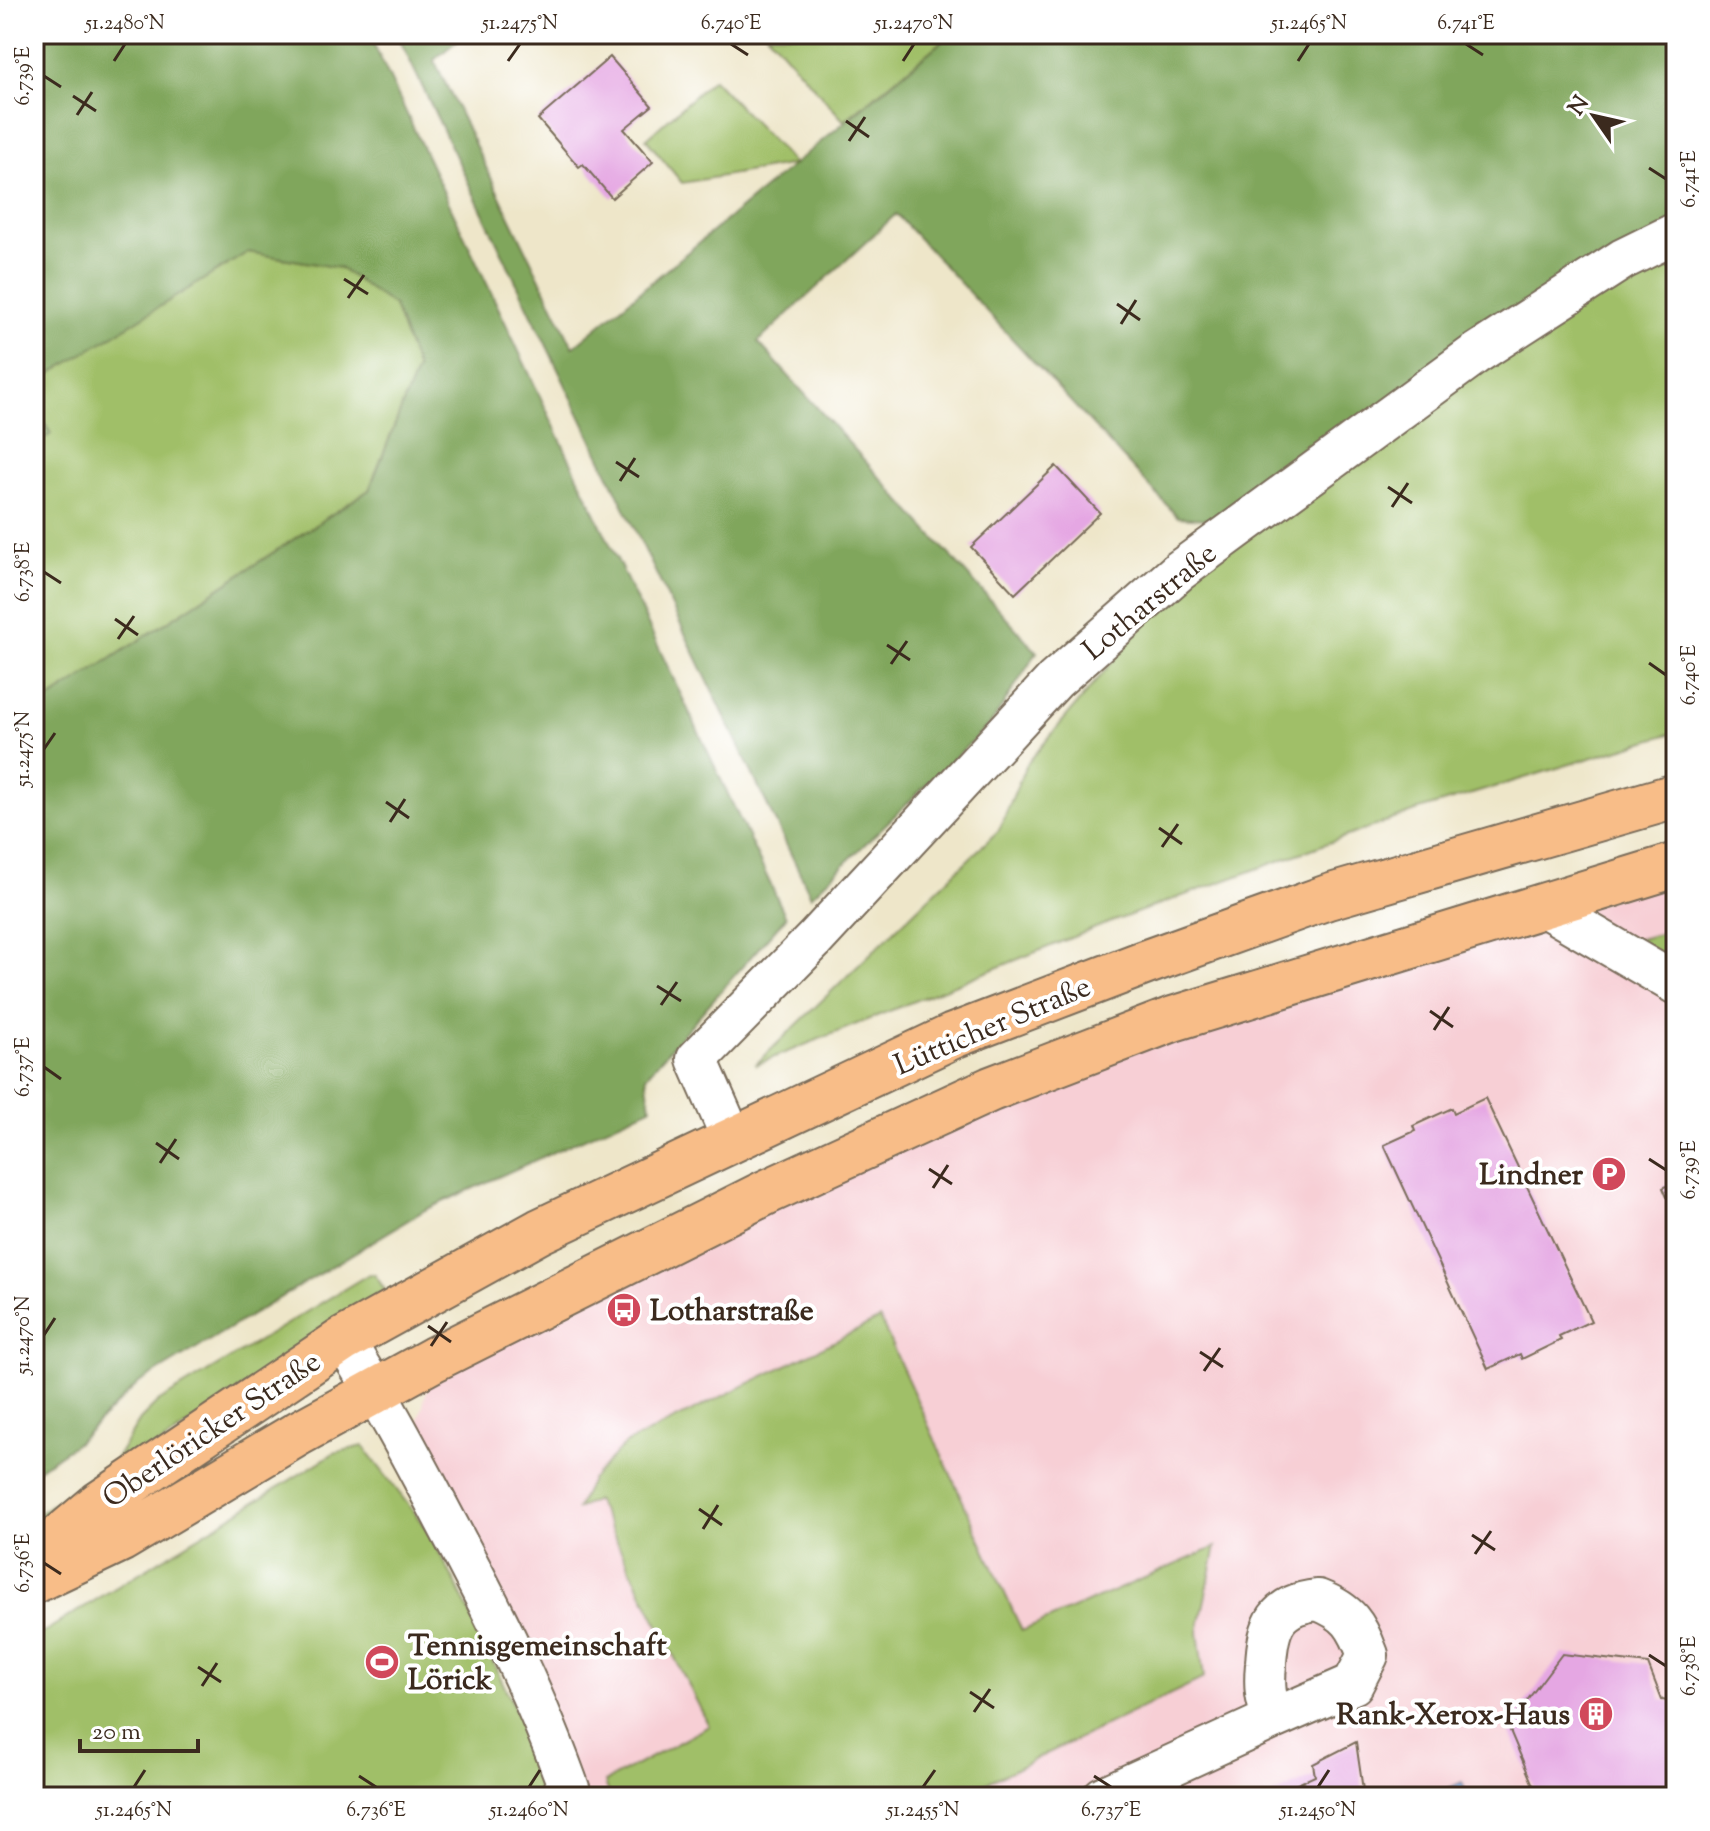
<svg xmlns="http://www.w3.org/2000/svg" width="1710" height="1831" viewBox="0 0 1710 1831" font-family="'Sorts Mill Goudy',serif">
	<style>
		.built { fill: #f7cfd5 }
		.green { fill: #a0bf68; stroke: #6e7443; stroke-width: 2 }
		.forest { fill: #80a65c; stroke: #5e683d; stroke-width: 2 }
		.water { fill: #78a7e2; stroke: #5a6880; stroke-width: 2 }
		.building { fill: #e5a7e3 }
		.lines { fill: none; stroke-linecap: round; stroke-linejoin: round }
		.minor-casing { stroke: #7a6c5a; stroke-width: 44 }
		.major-casing { stroke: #7a6c5a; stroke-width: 48 }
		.minor { stroke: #fff; stroke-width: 40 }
		.major { stroke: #f8bd88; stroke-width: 44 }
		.ticks { fill: none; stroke: #3b2a1e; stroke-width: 3 }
		.labels { text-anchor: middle; stroke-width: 8; stroke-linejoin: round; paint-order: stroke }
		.street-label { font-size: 30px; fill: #3b2a1e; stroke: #fff }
		.poi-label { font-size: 30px; font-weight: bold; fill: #3b2a1e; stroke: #fff; text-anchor: end }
		.neatline { fill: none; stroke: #3b2a1e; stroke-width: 3 }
		.ticks-label { font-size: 20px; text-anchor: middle; fill: #3b2a1e }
	</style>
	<rect width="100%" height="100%" fill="#fff"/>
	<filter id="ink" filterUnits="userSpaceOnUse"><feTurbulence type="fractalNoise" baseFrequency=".0125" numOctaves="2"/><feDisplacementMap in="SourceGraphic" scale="16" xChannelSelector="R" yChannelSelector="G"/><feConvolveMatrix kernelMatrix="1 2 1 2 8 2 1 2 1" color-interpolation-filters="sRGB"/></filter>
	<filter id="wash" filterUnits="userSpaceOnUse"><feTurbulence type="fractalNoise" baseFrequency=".006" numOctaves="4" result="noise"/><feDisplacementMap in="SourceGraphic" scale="32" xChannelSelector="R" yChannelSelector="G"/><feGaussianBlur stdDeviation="1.8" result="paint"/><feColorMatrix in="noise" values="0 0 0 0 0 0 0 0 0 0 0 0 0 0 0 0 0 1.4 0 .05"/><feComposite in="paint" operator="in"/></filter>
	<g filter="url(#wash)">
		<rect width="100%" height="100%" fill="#eee6c9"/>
		<path class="built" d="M1676 880V1797H573L413 1441 431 1376 749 1216 1172 1033Z"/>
		<path class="green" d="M767 34H951L844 121Z
			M713 79 794 164 682 183 646 139Z
			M1676 242V732L1416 811 1103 925 755 1065 999 830 1026 765 1183 577 1477 360Z
			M248 252 340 268 394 306 417 369 369 490 34 709V445L51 434 34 404V384Z
			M1676 930V964L1635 940Z
			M369 1274 375 1275 385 1290 34 1531V1517L115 1460 140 1420 158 1402Z
			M880 1319 1022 1631 1216 1547 1198 1632 1204 1678 957 1797H610L605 1782 709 1726 596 1500 577 1509 591 1480 625 1444Z
			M363 1446 426 1528 454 1580 529 1738 551 1797H34V1638L334 1453Z"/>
		<path class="forest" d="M34 34H369L786 917 646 1076 651 1108 425 1210 139 1383 75 1444 34 1472V709L369 490 417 369 394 306 340 268 248 252 34 384Z
			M397 34H465L434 60 573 347 951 34H1676V219L1232 521 1178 517 896 214 758 342 1037 652 992 722 811 896Z
			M34 404 51 434 34 445Z"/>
		<path class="water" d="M1462 1782 1468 1797H1430Z"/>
		<g id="blocks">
			<path class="building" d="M610 57 652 106 624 129 653 162 612 198 583 164 579 167 538 119Z
				M1056 466 1100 513 1015 594 971 547Z
				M1485 1098 1591 1321 1559 1336 1561 1340 1522 1359 1520 1354 1488 1369 1384 1145 1415 1131 1413 1126 1452 1108 1454 1113Z
				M1676 1181V1218L1663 1188Z
				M1562 1654 1648 1664 1662 1700 1676 1702V1797H1538L1508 1726Z
				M1356 1742 1364 1797H1269L1315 1776 1313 1764Z"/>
		</g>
	</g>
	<g filter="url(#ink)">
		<use href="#blocks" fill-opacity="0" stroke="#7a6c5a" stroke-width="2"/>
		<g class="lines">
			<g class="minor-casing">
				<path id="minor" d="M1541 905 1676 984
					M733 1141 697 1059 815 939 1055 680 1179 571 1474 355 1623 259 1676 233
					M343 1340C381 1398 413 1459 445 1520 493 1610 539 1701 572 1797
					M1318 1600C1349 1612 1357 1625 1368 1655L1353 1684 1273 1719C1265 1697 1264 1686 1266 1664 1268 1625 1276 1604 1318 1600Z
					M1103 1797 1273 1719"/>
			</g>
			<g class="major-casing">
				<path id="major" d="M34 1559 99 1504 343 1340 540 1231 953 1036 1144 963 1328 897 1676 796
					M34 1581 122 1539 299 1433 434 1359 767 1192 991 1089 1173 1019 1676 865"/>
			</g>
			<use href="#minor" class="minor"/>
			<use href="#major" class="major"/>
		</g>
	</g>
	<path class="ticks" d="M731 44 748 55M1466 44 1483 55M114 61 125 44M508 61 520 44M903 61 914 44M1298 61 1309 44M44 76 61 87M73 96 96 111M77 115 92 92M846 121 869 137M849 141 865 117M1649 168 1666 179M344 279 368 294M348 298 364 275M1117 304 1140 320M1121 324 1136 300M616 462 639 477M620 481 635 458M1388 487 1412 503M1392 507 1408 483M44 572 61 583M115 619 138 635M118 639 134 616M887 645 910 660M1649 663 1666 675M891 664 907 641M44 749 55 733M386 802 409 818M390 822 405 799M1159 828 1182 844M1162 847 1178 824M657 986 681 1001M661 1005 677 982M1430 1011 1453 1027M1434 1030 1449 1007M44 1067 61 1079M156 1143 179 1159M1649 1159 1666 1170M160 1163 176 1139M929 1169 952 1184M933 1188 948 1165M428 1326 451 1342M44 1335 55 1318M431 1346 447 1322M1200 1352 1223 1367M1204 1371 1220 1348M699 1509 722 1525M703 1529 718 1505M1472 1535 1495 1550M1475 1554 1491 1531M44 1563 61 1574M1649 1655 1666 1666M198 1667 221 1682M202 1686 217 1663M970 1692 994 1708M974 1712 990 1689M359 1776 376 1787M1094 1776 1111 1787M134 1787 145 1770M529 1787 540 1770M923 1787 935 1770M1318 1787 1329 1770"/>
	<defs>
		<g id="parking-disc" transform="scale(1.8)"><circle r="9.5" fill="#d1495b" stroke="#fff"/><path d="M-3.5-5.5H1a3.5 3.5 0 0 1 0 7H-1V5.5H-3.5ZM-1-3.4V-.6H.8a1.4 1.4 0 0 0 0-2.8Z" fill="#fff"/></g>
		<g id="bus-disc" transform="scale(1.8)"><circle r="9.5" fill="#d1495b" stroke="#fff"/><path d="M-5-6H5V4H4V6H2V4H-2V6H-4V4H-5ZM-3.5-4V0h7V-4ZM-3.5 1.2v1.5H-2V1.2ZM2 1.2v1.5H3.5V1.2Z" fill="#fff"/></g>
		<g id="stadium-disc" transform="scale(1.8)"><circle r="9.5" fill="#d1495b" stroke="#fff"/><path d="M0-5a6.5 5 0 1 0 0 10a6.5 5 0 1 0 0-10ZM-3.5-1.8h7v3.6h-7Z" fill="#fff"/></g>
		<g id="building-disc" transform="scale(1.8)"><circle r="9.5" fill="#d1495b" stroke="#fff"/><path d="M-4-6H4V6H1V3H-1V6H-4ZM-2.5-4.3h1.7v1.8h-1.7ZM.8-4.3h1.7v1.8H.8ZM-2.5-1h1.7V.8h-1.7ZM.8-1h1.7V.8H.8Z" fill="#fff"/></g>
	</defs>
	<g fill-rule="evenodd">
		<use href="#parking-disc" x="1609" y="1174"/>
		<use href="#bus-disc" x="624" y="1310"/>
		<use href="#stadium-disc" x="382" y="1662"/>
		<use href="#building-disc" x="1596" y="1714"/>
	</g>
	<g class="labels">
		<g class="street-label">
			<text transform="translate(1149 601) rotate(-40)" y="10">Lotharstraße</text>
			<text transform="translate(992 1025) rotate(-23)" y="10">Lütticher Straße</text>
			<text transform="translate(211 1429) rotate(-34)" y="10">Oberlöricker Straße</text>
		</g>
		<g class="poi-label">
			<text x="1583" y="1184">Lindner</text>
			<text x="650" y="1320" text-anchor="start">Lotharstraße</text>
			<text x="408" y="1655" text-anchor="start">Tennisgemeinschaft<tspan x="408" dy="34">Lörick</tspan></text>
			<text x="1570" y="1724">Rank-Xerox-Haus</text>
		</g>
	</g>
	<rect width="1710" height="1831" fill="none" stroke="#fff" stroke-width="88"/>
	<g transform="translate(1594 116) rotate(304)" stroke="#ffffff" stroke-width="6" paint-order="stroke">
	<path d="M0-6L14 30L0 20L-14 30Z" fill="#3b2a1e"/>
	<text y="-12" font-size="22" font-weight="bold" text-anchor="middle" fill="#3b2a1e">N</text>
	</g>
	<path d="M80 1739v12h118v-12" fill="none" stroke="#3b2a1e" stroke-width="4"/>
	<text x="92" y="1739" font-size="24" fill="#3b2a1e" stroke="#ffffff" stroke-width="6" paint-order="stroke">20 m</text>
	<rect x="44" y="44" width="1622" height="1743" class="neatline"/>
	<g class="ticks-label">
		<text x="125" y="29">51.2480°N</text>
		<text x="520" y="29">51.2475°N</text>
		<text x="731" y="29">6.740°E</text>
		<text x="914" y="29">51.2470°N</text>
		<text x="1309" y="29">51.2465°N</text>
		<text x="1466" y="29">6.741°E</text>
		<text transform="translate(22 76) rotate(-90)" y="7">6.739°E</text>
		<text transform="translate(1688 179) rotate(-90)" y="7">6.741°E</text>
		<text transform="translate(22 572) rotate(-90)" y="7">6.738°E</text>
		<text transform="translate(1688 675) rotate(-90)" y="7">6.740°E</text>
		<text transform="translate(22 749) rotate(-90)" y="7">51.2475°N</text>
		<text transform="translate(22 1067) rotate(-90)" y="7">6.737°E</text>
		<text transform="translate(1688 1170) rotate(-90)" y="7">6.739°E</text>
		<text transform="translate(22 1335) rotate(-90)" y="7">51.2470°N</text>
		<text transform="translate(22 1563) rotate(-90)" y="7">6.736°E</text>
		<text transform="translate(1688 1666) rotate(-90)" y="7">6.738°E</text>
		<text x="134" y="1816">51.2465°N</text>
		<text x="376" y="1816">6.736°E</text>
		<text x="529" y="1816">51.2460°N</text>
		<text x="923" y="1816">51.2455°N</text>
		<text x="1111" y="1816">6.737°E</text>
		<text x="1318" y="1816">51.2450°N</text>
	</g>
</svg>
